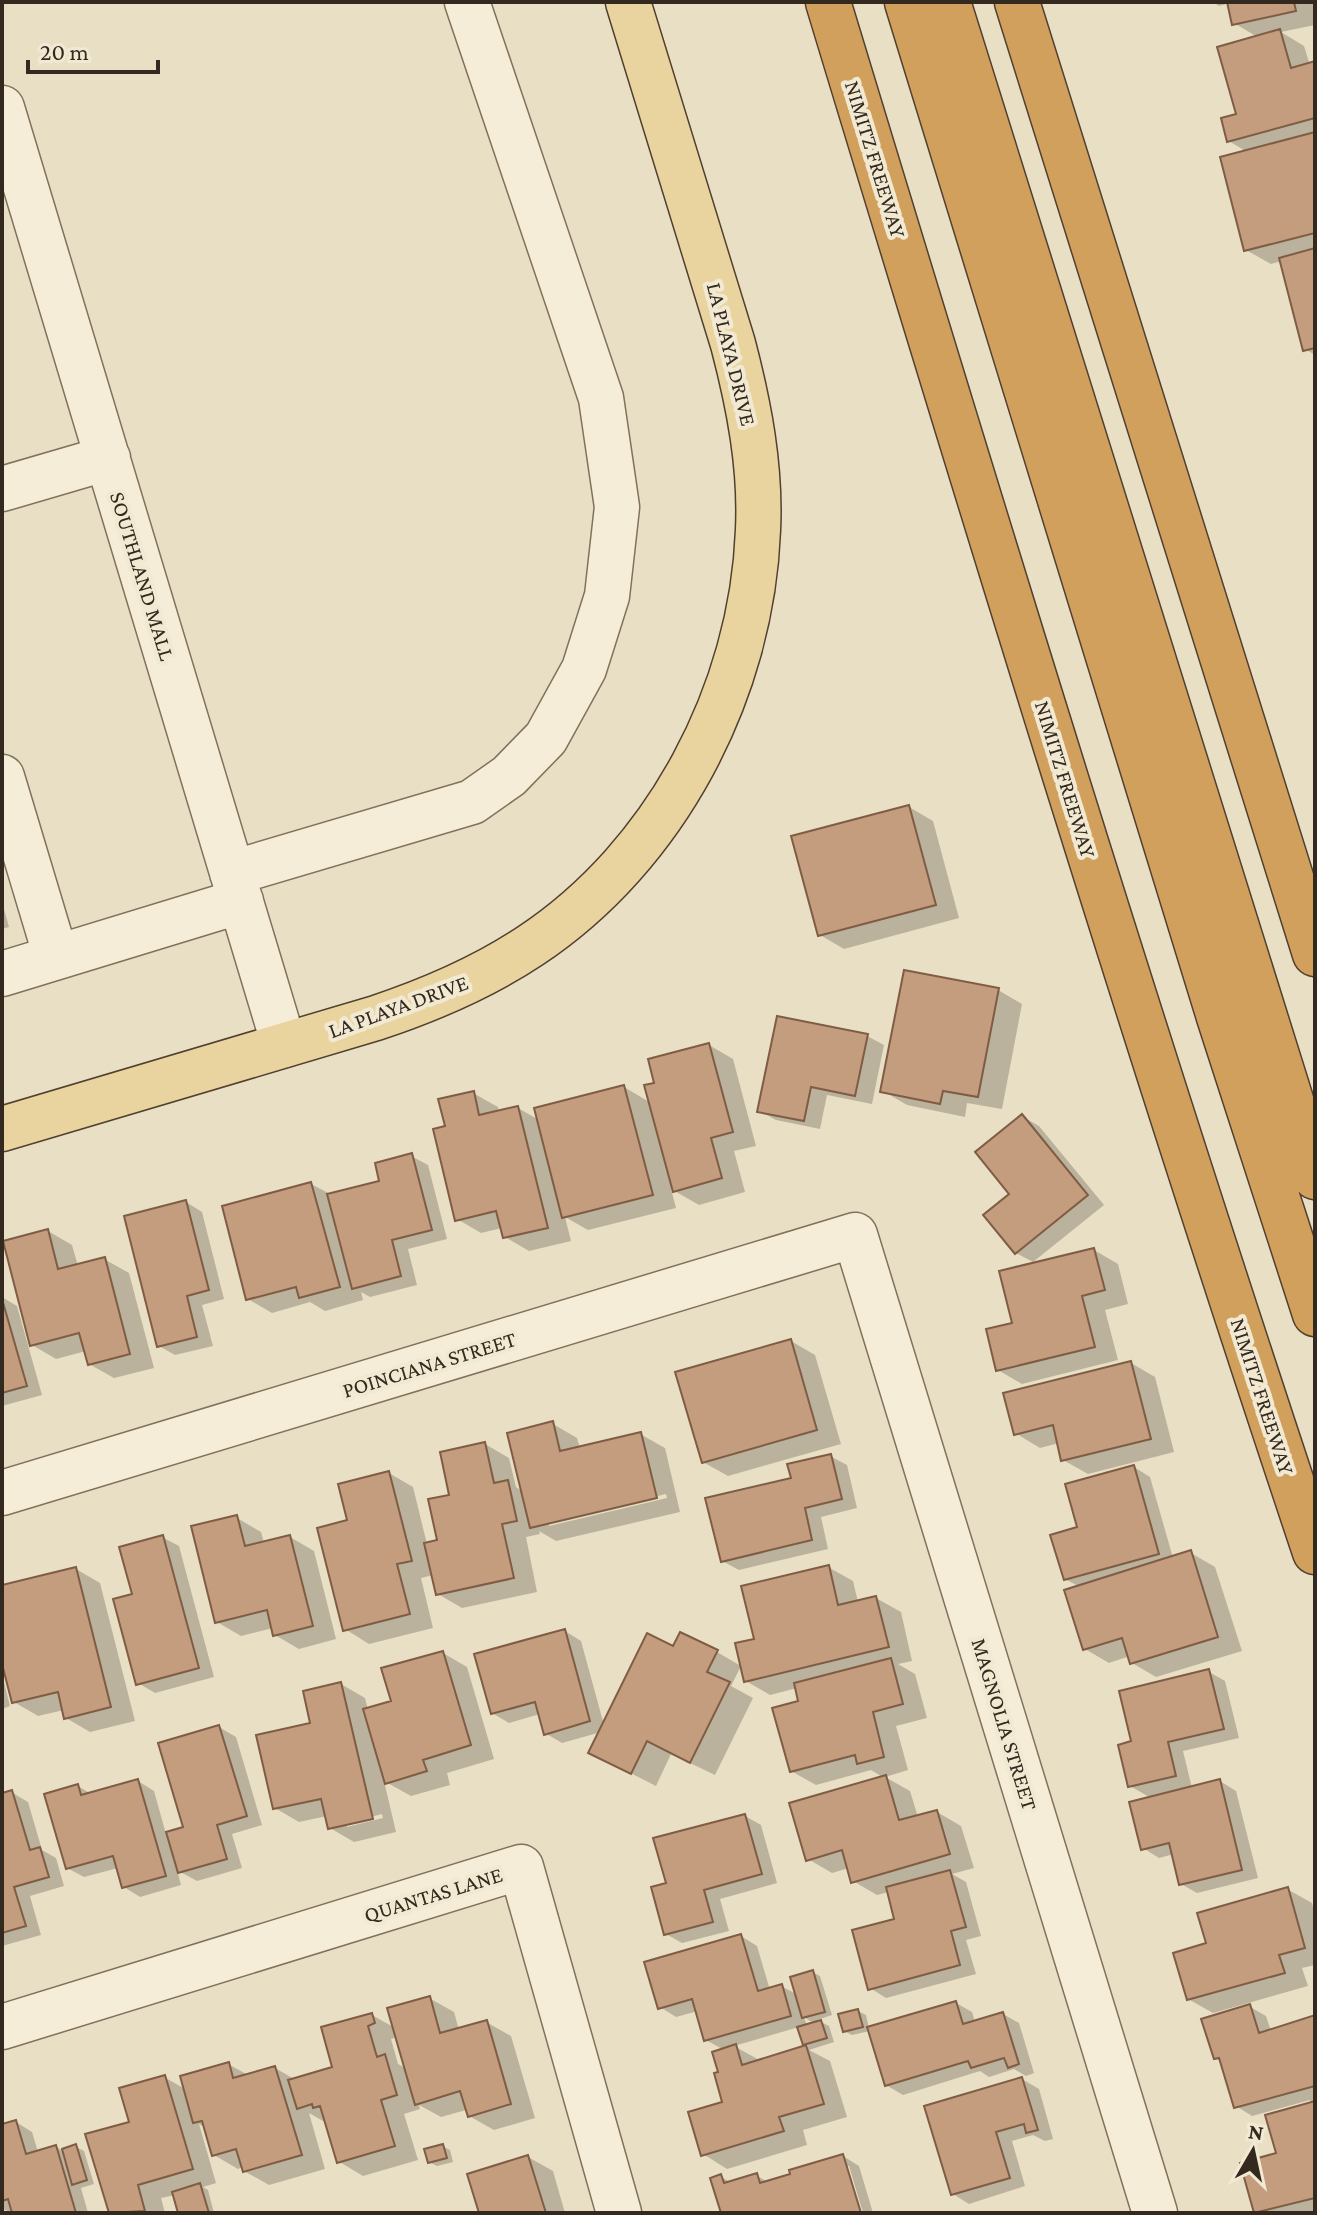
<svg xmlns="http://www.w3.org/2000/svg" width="1317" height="2215" viewBox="0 0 1317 2215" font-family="'Crimson Pro',serif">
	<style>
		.shadow { fill: #0003; fill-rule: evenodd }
		.building { fill: #c49c7e; stroke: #7f5d45; stroke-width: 2 }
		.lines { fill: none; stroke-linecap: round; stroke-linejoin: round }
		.minor-casing { stroke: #82715c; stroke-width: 47 }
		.major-casing { stroke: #514030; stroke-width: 47 }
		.highway-casing { stroke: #514030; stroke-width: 47 }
		.minor { stroke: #f5edd7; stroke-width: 44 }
		.major { stroke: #e9d4a0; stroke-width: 44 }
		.highway { stroke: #d1a05d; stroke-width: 44 }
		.labels { text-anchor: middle; stroke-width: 8; stroke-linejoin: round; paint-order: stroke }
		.street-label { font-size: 22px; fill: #34291f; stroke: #f2e9d3 }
	</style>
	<rect width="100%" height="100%" fill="#e9dfc4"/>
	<path class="shadow" d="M1213 2H1314L1315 25 1281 32 1304 46 1310 65 1315 63V355L1305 349 1282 261 1271 264 1246 250 1247 152 1229 141 1259 38 1234 23 1230 3 1219 6Z
		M909 807 933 821 959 918 844 949 820 935Z
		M2 902 9 927 2 929Z
		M998 990 1022 1004 1002 1109 967 1103 965 1117 907 1105 883 1091Z
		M867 1036 884 1045 872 1104 827 1095 820 1129 776 1120 760 1111Z
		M709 1045 733 1059 756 1146 734 1151 745 1192 699 1205 671 1189 676 1208 588 1230 565 1217 571 1241 529 1251 505 1237 502 1228 481 1233 457 1219 448 1128 473 1093 498 1107 499 1112 518 1108 539 1120 624 1087 651 1103 656 1084Z
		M1023 1117 1039 1126 1104 1205 1033 1262 1016 1253 1012 1194Z
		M411 1156 428 1165 447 1239 408 1249 417 1285 370 1297 361 1292 363 1300 325 1311 310 1302 272 1313 248 1299 311 1184 332 1195 382 1182Z
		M186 1202 202 1212 224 1299 202 1305 213 1346 175 1355 159 1346Z
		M48 1231 72 1245 78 1266 104 1259 129 1273 154 1368 114 1378 89 1364 86 1351 56 1359 27 1342 31 1341Z
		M1094 1250 1118 1264 1128 1304 1105 1310 1118 1360 1022 1384 998 1370 1014 1324Z
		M2 1297 17 1306 42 1395 2 1406Z
		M791 1341 815 1355 841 1444 728 1476 703 1462Z
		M1131 1363 1155 1377 1174 1452 1088 1474 1063 1460 1059 1443 1040 1448 1015 1433Z
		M553 1424 577 1438 580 1448 640 1434 665 1448 680 1512 556 1541 539 1531 540 1534 526 1537 537 1592 462 1608 438 1594 433 1575 421 1578 433 1628 369 1644 345 1629 350 1522 389 1473 413 1487 427 1544 439 1541 452 1496 485 1444 509 1458 516 1487 523 1492ZM666 1494 667 1498 549 1526V1522Z
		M830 1456 847 1465 857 1508 821 1517 828 1549 739 1570 722 1561 793 1480Z
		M1134 1467 1150 1477 1173 1558 1191 1553 1215 1567 1242 1651 1156 1677 1132 1663 1130 1656 1109 1663 1085 1649 1080 1587 1065 1579 1080 1529Z
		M237 1518 261 1532 264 1543 290 1537 314 1551 336 1639 299 1649 275 1635 273 1628 241 1636 217 1622Z
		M162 1537 179 1546 214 1677 155 1693 138 1683 134 1595Z
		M828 1567 853 1581 858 1602 876 1598 901 1612 912 1661 898 1664 915 1674 927 1718 896 1726 908 1770 885 1777 910 1791 918 1817 937 1812 961 1826 974 1868 952 1874 966 1882 981 1936 966 1940 976 1974 886 1998 870 1988 897 1920 889 1892 877 1895 853 1881 849 1868 832 1873 808 1859 884 1778 871 1770 816 1785 791 1771 801 1703 797 1688 770 1695 746 1681 756 1640Z
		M76 1569 100 1583 135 1721 90 1732 66 1718 64 1710 38 1716 14 1702 2 1655V1588Z
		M565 1631 581 1641 604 1725 674 1648 717 1652 741 1666 731 1686 753 1698 715 1775 671 1754 656 1786 591 1753 601 1732 562 1743 545 1733 540 1714 509 1723 492 1713Z
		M443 1653 467 1667 494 1759 447 1773 450 1785 411 1796 384 1781 396 1832 354 1842 330 1828 327 1816 299 1822 275 1808 313 1724 341 1684 365 1698 368 1710 393 1702ZM382 1814 383 1818 347 1827V1823Z
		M1209 1672 1225 1681 1239 1738 1183 1751 1192 1788 1220 1781 1236 1791 1258 1878 1197 1893 1181 1884 1174 1854 1159 1858 1143 1848 1151 1798 1130 1786 1134 1742Z
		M2 1674 10 1706 2 1709Z
		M219 1727 236 1737 262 1825 232 1834 242 1868 197 1881 177 1870 181 1885 140 1897 124 1887 118 1868 84 1877 67 1868 78 1786 91 1794 138 1781 154 1791 166 1834 186 1828Z
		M11 1792 28 1802 42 1850 56 1858 64 1886 30 1896 41 1935 2 1946V1795Z
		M745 1816 761 1825 777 1883 720 1899 729 1931 682 1943 666 1934 668 1885Z
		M1287 1889 1312 1903 1315 1915V1965L1302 1968 1308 1986 1213 2013 1188 1999 1209 1945Z
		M741 1936 757 1946 770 1990 781 1986 798 1995 812 1972 820 1976 832 2015 817 2020 829 2026 834 2042 809 2050 830 2061 847 2117 803 2130 807 2145 727 2169 703 2154 725 2103 721 2074 724 2050 706 2040 698 2011 676 2017 660 2007ZM804 2017 810 2021 815 2023 807 2026ZM799 2027 805 2044 809 2046 761 2061 734 2046Z
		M429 1998 454 2012 459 2030 486 2022 511 2036 535 2118 494 2130 469 2116 466 2110 441 2117 419 2105 420 2109 404 2114 418 2160 363 2176 338 2161 326 2120 323 2121 309 2113 325 2169 269 2185 244 2171 243 2167 238 2169 214 2155 206 2128 199 2124 216 2183 203 2187 208 2190 214 2213H180L175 2195 161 2198 165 2213H111L88 2135 132 2123 164 2077 185 2089 228 2064 248 2075 275 2068 296 2080 335 2069 372 2015 395 2028ZM397 2037 407 2069 398 2064 391 2039Z
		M956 2003 972 2012 975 2022 1003 2014 1019 2023 1034 2073 1026 2076 1014 2069 989 2077 980 2071 903 2095 886 2085 870 2031 852 2035 844 2031 858 2011 866 2015 869 2028Z
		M1245 2004 1266 2016 1271 2031 1315 2018V2213H1256L1243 2165 1279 2154 1311 2104 1310 2100 1252 2116 1236 2106 1222 2062 1216 2058 1246 2008Z
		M1022 2079 1039 2089 1053 2139 1045 2141 1033 2135 1012 2141 1025 2186 969 2204 953 2194Z
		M16 2122 32 2132 38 2152 56 2147 63 2151 76 2147 84 2151 94 2184 81 2188 88 2213H14L2 2209V2126Z
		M442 2146 450 2150 453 2162 437 2166 429 2162Z
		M843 2156 859 2166 873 2213H863L849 2166H845L858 2213H723L721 2177 732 2183 757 2176 768 2182Z
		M528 2157 553 2171 565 2213H481Z"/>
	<path class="building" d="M1227 2H1294L1296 11 1232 25Z
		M1280 29 1291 68 1315 61V118L1227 142 1221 118 1236 114 1217 47Z
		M1315 132V233L1244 251 1220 157Z
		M1315 248V348L1303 351 1279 258Z
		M909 805 936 905 818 936 791 836Z
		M904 970 999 988 978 1097 943 1091 940 1104 880 1092Z
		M777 1016 868 1034 855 1096 811 1087 804 1121 757 1112Z
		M709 1043 733 1132 711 1138 722 1178 673 1192 644 1085 654 1083 648 1059Z
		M624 1085 653 1195 562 1218 534 1108Z
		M474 1091 479 1115 518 1106 548 1228 503 1238 496 1211 455 1221 433 1129 445 1126 438 1099Z
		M1022 1114 1088 1195 1015 1254 983 1215 1009 1194 975 1152Z
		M412 1153 432 1230 392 1240 401 1276 352 1289 327 1194 379 1181 375 1163Z
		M311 1182 340 1287 299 1298 296 1287 246 1300 222 1206Z
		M186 1200 209 1290 187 1296 197 1337 157 1347 124 1216Z
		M48 1229 58 1269 105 1257 130 1354 88 1365 79 1333 30 1346 3 1241Z
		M1094 1248 1105 1290 1082 1296 1095 1347 996 1371 986 1329 1012 1323 999 1271Z
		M2 1299 27 1386 2 1393Z
		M791 1339 817 1430 702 1463 675 1372Z
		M1131 1361 1151 1439 1061 1461 1053 1425 1014 1435 1003 1393Z
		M553 1421 560 1451 641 1432 657 1498 530 1528 507 1433Z
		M485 1442 494 1483 508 1480 517 1521 502 1524 514 1578 436 1595 424 1543 437 1540 428 1499 449 1495 440 1452Z
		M831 1454 842 1499 805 1508 812 1540 721 1562 705 1498 791 1478 787 1464Z
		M1134 1465 1159 1554 1064 1580 1050 1535 1077 1527 1065 1484Z
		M389 1471 412 1561 397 1564 410 1614 343 1631 317 1528 347 1520 338 1484Z
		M237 1515 245 1546 290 1535 313 1626 273 1636 267 1610 215 1623 191 1526Z
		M163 1535 199 1668 136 1685 113 1599 132 1594 119 1547Z
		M1191 1550 1218 1637 1130 1664 1122 1638 1083 1650 1064 1590Z
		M829 1565 838 1605 876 1596 889 1647 744 1682 735 1643 754 1639 741 1586Z
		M76 1567 111 1707 64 1719 58 1692 12 1703 2 1664V1585Z
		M565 1629 590 1721 544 1735 535 1702 491 1714 474 1654Z
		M680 1632 718 1650 707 1672 730 1682 690 1763 647 1741 631 1774 588 1753 647 1633 673 1646Z
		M443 1651 471 1745 423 1760 427 1771 385 1784 363 1709 391 1701 381 1668Z
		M891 1658 903 1704 873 1712 884 1757 857 1764 855 1755 790 1772 772 1708 798 1701 794 1683Z
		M1209 1669 1224 1729 1168 1742 1176 1776 1128 1787 1118 1745 1131 1741 1119 1691Z
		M341 1682 373 1819 328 1829 321 1799 273 1809 256 1735 310 1723 303 1691Z
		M219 1725 247 1816 217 1825 227 1859 178 1873 166 1832 183 1827 158 1743Z
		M886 1775 899 1820 937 1810 950 1854 851 1883 842 1850 806 1861 789 1803Z
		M138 1779 166 1876 122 1888 113 1856 66 1869 44 1794 78 1784 81 1795Z
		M1220 1779 1242 1870 1179 1885 1169 1843 1141 1850 1129 1802Z
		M12 1790 30 1850 40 1847 49 1877 14 1887 26 1926 2 1933V1793Z
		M745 1814 762 1874 704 1890 713 1922 664 1935 651 1887 666 1883 653 1838Z
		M950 1870 966 1927 951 1931 960 1965 868 1990 852 1930 894 1919 886 1887Z
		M1288 1887 1305 1948 1279 1955 1285 1973 1187 2000 1173 1953 1206 1943 1197 1913Z
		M741 1934 758 1991 782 1984 791 2016 704 2041 692 1999 658 2009 644 1962Z
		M813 1970 825 2012 802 2018 790 1977Z
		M430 1996 440 2033 487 2020 511 2104 468 2117 460 2091 415 2105 387 2008Z
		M956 2001 963 2024 1003 2012 1019 2064 1008 2068 1004 2058 971 2068 968 2061 885 2086 867 2027Z
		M1250 2004 1259 2033 1315 2015V2086L1234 2108 1219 2058 1214 2059 1201 2019Z
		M858 2009 863 2027 843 2032 838 2014Z
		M372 2013 375 2023 368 2026 377 2057 385 2054 397 2095 381 2100 395 2146 337 2163 320 2106 313 2108 312 2104 297 2109 288 2080 332 2067 321 2027Z
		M821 2020 827 2038 803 2045 797 2027Z
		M736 2044 742 2065 806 2045 824 2104 779 2117 784 2131 701 2156 688 2112 722 2102 714 2073 718 2072 712 2052Z
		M229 2062 233 2078 275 2066 302 2155 243 2172 236 2149 212 2156 202 2121 193 2123 180 2076Z
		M165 2075 193 2169 138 2185 145 2211 109 2213 85 2134 129 2122 119 2088Z
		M1022 2077 1038 2130 1026 2133 1024 2124 996 2132 1010 2178 951 2195 924 2106Z
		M1315 2101V2198L1254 2213 1240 2163 1276 2153 1265 2115Z
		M16 2120 26 2154 56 2145 76 2213H12L8 2199 2 2201V2124Z
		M76 2144 87 2180 72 2185 62 2149Z
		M443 2144 447 2158 428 2163 424 2149Z
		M843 2154 861 2213H721L710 2178 721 2174 724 2183 757 2173 760 2183 790 2174 789 2170Z
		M528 2155 546 2213H479L467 2174Z
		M200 2183 209 2213H178L172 2192Z"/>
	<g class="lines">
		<g class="minor-casing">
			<path id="minor" d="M2 108 284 1045
				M2 489 108 458
				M2 777 56 957
				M232 873 472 802 509 776 546 738 584 669 607 596 617 507 601 398 467 2
				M2 974 241 901
				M2 1493 855 1235 1155 2213
				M2 2027 521 1867 619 2213"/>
		</g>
		<g class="major-casing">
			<path id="major" d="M2 1129 376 1018C430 1000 482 978 530 946 666 856 752 692 758 530 761 467 749 405 733 344L628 2"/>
		</g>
		<g class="highway-casing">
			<path id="highway" d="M828 2C985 520 1143 1038 1315 1552
				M907 2 1219 1017 1315 1314
				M948 2 1315 1177
				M1017 2 1315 954"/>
		</g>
		<use href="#minor" class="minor"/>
		<use href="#major" class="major"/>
		<use href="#highway" class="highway"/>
	</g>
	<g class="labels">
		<g class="street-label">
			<text transform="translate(876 159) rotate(73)" y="8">NIMITZ FREEWAY</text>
			<text transform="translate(732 354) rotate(76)" y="8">LA PLAYA DRIVE</text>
			<text transform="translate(143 576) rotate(73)" y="8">SOUTHLAND MALL</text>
			<text transform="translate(1066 779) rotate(73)" y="8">NIMITZ FREEWAY</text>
			<text transform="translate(398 1006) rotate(-20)" y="8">LA PLAYA DRIVE</text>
			<text transform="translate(429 1364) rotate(-17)" y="8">POINCIANA STREET</text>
			<text transform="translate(1263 1396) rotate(72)" y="8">NIMITZ FREEWAY</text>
			<text transform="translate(1005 1724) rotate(73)" y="8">MAGNOLIA STREET</text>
			<text transform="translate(433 1894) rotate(-17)" y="8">QUANTAS LANE</text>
		</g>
	</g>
	<rect width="1317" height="2215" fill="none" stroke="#34291f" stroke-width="8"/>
	<g transform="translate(1253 2151) rotate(9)" stroke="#f2e9d3" stroke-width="6" paint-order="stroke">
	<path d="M0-6L14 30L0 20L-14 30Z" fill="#34291f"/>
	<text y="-12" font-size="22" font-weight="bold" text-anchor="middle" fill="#34291f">N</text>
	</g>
	<path d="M28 60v12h130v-12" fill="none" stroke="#34291f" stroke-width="4"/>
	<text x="40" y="60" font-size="24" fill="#34291f" stroke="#f2e9d3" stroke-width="6" paint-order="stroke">20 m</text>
</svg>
